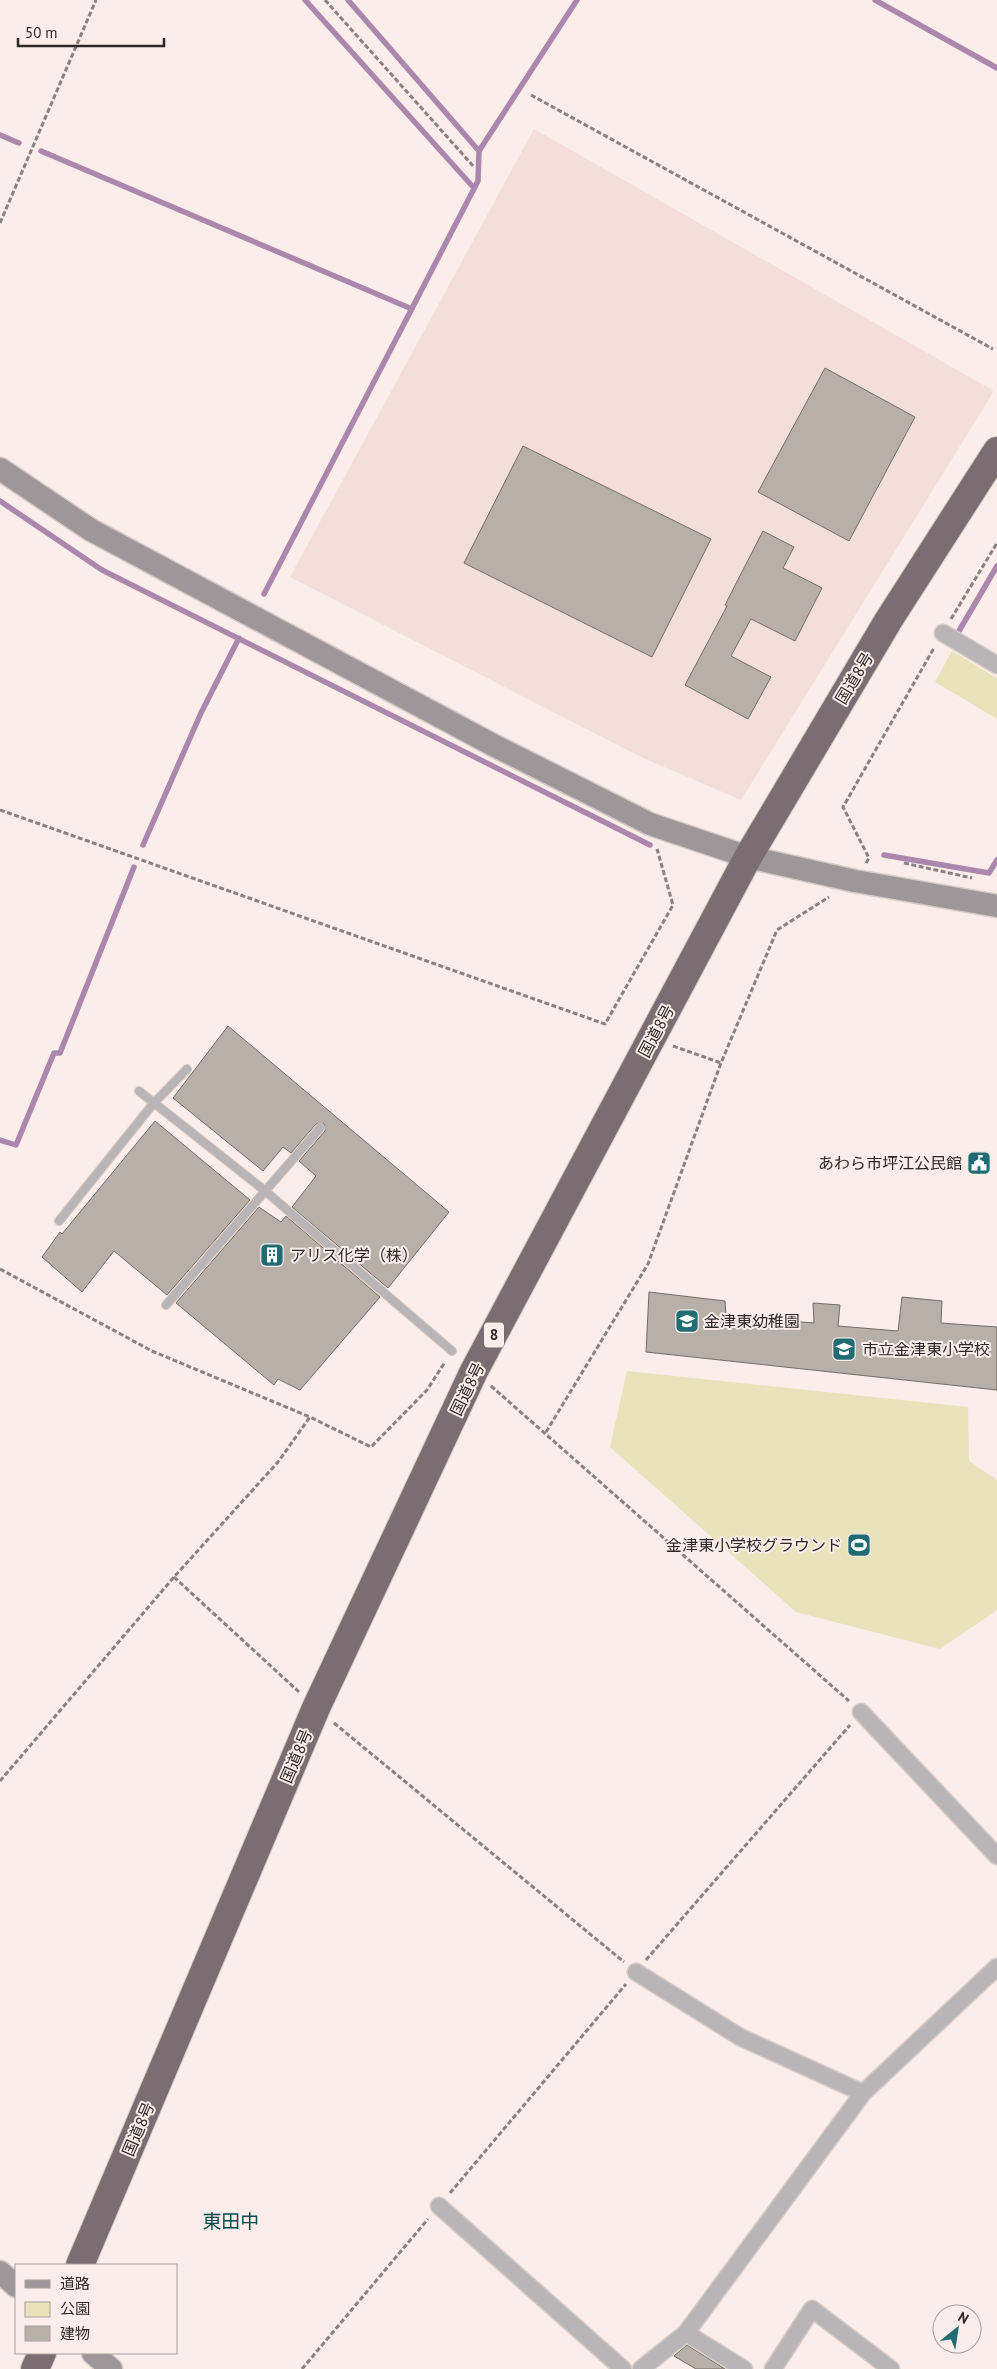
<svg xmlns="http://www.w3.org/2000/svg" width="997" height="2369" viewBox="0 0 997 2369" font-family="'PT Sans','Noto Sans JP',sans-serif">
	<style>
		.built { fill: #f3ded9 }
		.green { fill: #e8e3ba }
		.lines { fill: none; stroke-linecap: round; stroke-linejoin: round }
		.stream { stroke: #ac87ad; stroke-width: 5.5 }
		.building { fill: #b8b0a8; stroke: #746d65 }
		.lane-casing { stroke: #d5cac7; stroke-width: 10 }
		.street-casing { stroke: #d5cac7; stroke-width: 19 }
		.secondary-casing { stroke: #d5cac7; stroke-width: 25 }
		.highway-casing { stroke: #d5cac7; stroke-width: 30 }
		.path { stroke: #8a8280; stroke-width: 3; stroke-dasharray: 5 2.5; stroke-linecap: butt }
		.lane { stroke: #b9b4b5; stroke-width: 8 }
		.street { stroke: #b9b4b5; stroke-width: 16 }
		.secondary { stroke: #9e9698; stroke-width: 22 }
		.highway { stroke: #7a6e72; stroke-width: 28 }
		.labels { text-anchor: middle; stroke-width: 4; stroke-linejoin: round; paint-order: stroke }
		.shield { fill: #faedea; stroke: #6b6462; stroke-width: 1 }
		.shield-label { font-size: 15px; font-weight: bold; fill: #2e2928 }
		.street-label { font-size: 16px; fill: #2e2928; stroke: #faedea }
		.poi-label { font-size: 16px; fill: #2e2928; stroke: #faedea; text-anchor: start }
		.quarter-label { font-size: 19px; fill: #08494e; stroke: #faedea }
	</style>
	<rect width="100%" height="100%" fill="#faedea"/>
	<path class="built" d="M534 129 994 391 741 800 641 757 290 577Z"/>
	<path class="green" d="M952 651 997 678V719L935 682Z
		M627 1371 968 1407 969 1461 997 1480V1610L940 1649 796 1612 610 1447Z"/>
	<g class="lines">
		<path class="stream" d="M305 0 474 188
			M348 0 479 151 577 0
			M875 0 997 68
			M0 135 19 143
			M41 151 412 309
			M0 501 102 570 650 845
			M264 594 478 181 479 151
			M959 631 997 566
			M143 845 201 713 239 638
			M884 855 989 873 997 860
			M0 1140 16 1145 54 1053H60L134 867"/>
	</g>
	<path class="building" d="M825 368 915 417 849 541 758 492Z
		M523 446 711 539 652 657 464 563Z
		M763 531 794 547 783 568 822 588 795 641 751 619 731 656 771 677 748 719 685 685 727 606 725 605Z
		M228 1026 449 1212 388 1288 292 1207 316 1176 299 1161 325 1131 324 1124H316L291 1153 283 1147 263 1171 173 1098Z
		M155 1121 250 1200 167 1295 114 1251 82 1292 42 1257 60 1232 62 1234Z
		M259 1207 281 1222 286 1216 380 1297 300 1390 278 1379 274 1385 176 1303Z
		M649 1292 725 1301 726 1316 814 1323 813 1303 840 1305 838 1326 898 1331 902 1297 942 1301 941 1323 997 1327V1390L646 1352Z
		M687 2345 725 2369H696L674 2356Z"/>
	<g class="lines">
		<g class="lane-casing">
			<path id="lane" d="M139 1091 264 1190 452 1351
				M59 1221 153 1104 187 1069
				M166 1305 320 1128"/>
		</g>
		<g class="street-casing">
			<path id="street" d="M943 633 997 665
				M861 1712 997 1856
				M636 1972 740 2037 863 2093
				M439 2206 623 2369
				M686 2333 744 2369
				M641 2369 686 2333 863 2093 997 1967
				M773 2369 812 2309 891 2369"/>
		</g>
		<g class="secondary-casing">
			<path id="secondary" d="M0 469 91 530 495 746 650 824 748 857 855 881 997 906
				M0 2272 16 2286
				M93 2353 111 2369"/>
		</g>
		<g class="highway-casing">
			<path id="highway" d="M80 2265 316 1708 474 1371 748 857 888 621 997 451
				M35 2369 42 2353"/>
		</g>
		<path class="path" d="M325 0 474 167
			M531 95 993 349
			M0 223 96 0
			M951 619 997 543
			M0 810 605 1024 673 905 657 849
			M866 863 869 858 843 807 934 648
			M904 863 972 878
			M673 1046 721 1063
			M0 1269 152 1351 310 1417
			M491 1386 849 1701
			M546 1432 648 1264 721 1063 777 930 829 897
			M174 1577 299 1692
			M334 1723 624 1962
			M0 1781 174 1577 278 1462 310 1417 371 1447 427 1390 445 1362
			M646 1960 850 1725
			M450 2193 626 1984
			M302 2369 428 2219"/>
		<use href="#lane" class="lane"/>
		<use href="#street" class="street"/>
		<use href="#secondary" class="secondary"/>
		<use href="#highway" class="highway"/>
	</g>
	<defs>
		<g id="civic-square" transform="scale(1.25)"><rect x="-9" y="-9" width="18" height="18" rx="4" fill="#216c73" stroke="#faedea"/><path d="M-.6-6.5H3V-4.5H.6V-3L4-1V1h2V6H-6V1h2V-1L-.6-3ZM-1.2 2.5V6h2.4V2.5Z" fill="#fff"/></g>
		<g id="building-square" transform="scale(1.25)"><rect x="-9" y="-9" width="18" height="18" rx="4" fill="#216c73" stroke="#faedea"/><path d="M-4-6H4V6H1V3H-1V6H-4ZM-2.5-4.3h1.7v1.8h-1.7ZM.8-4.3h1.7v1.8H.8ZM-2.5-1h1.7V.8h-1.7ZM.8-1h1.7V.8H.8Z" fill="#fff"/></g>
		<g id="school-square" transform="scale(1.25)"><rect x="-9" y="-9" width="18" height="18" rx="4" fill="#216c73" stroke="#faedea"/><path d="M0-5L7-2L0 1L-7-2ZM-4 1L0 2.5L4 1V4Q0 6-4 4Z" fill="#fff"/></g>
		<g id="stadium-square" transform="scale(1.25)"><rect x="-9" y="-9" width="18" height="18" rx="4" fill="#216c73" stroke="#faedea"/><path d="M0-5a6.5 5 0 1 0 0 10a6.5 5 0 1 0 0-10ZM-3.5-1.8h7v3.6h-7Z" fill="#fff"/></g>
	</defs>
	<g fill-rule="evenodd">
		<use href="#civic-square" x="979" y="1163"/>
		<use href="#building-square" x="272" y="1255"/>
		<use href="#school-square" x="687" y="1321"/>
		<use href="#school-square" x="844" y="1349"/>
		<use href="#stadium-square" x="859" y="1545"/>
	</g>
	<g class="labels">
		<rect class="shield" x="484" y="1322.5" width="20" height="25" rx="4"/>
		<g class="shield-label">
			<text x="494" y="1340">8</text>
		</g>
		<g class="street-label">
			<text transform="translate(854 678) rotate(-59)" y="6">国道8号</text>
			<text transform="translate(656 1031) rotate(-62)" y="6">国道8号</text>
			<text transform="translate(467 1389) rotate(-64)" y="6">国道8号</text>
			<text transform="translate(296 1756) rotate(-67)" y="6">国道8号</text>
			<text transform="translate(138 2129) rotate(-67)" y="6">国道8号</text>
		</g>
		<g class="poi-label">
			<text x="962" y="1169" text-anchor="end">あわら市坪江公民館</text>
			<text x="290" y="1261">アリス化学（株）</text>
			<text x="704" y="1327">金津東幼稚園</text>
			<text x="862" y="1355">市立金津東小学校</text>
			<text x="842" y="1551" text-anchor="end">金津東小学校グラウンド</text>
		</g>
		<g class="quarter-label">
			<text x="231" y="2228">東田中</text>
		</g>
	</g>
	<rect x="15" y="2264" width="162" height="90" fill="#faedea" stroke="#a89f9c"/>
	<rect x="25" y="2280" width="25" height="8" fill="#9e9698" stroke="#a89f9c"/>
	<text x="60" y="2289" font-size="15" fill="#2e2928">道路</text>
	<rect x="25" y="2302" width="25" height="15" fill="#e8e3ba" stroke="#a89f9c"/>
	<text x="60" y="2314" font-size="15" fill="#2e2928">公園</text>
	<rect x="25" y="2326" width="25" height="15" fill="#b8b0a8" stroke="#a89f9c"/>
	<text x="60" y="2339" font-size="15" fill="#2e2928">建物</text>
	<g transform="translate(957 2329) rotate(30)"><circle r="24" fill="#faedea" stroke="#a89f9c"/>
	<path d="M0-4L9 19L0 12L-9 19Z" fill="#216c73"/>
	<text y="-8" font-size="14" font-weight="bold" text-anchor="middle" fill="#2e2928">N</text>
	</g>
	<path d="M18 38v8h146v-8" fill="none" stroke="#2e2928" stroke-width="2.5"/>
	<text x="25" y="38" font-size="15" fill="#2e2928" stroke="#faedea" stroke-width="4" paint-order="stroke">50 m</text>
</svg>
